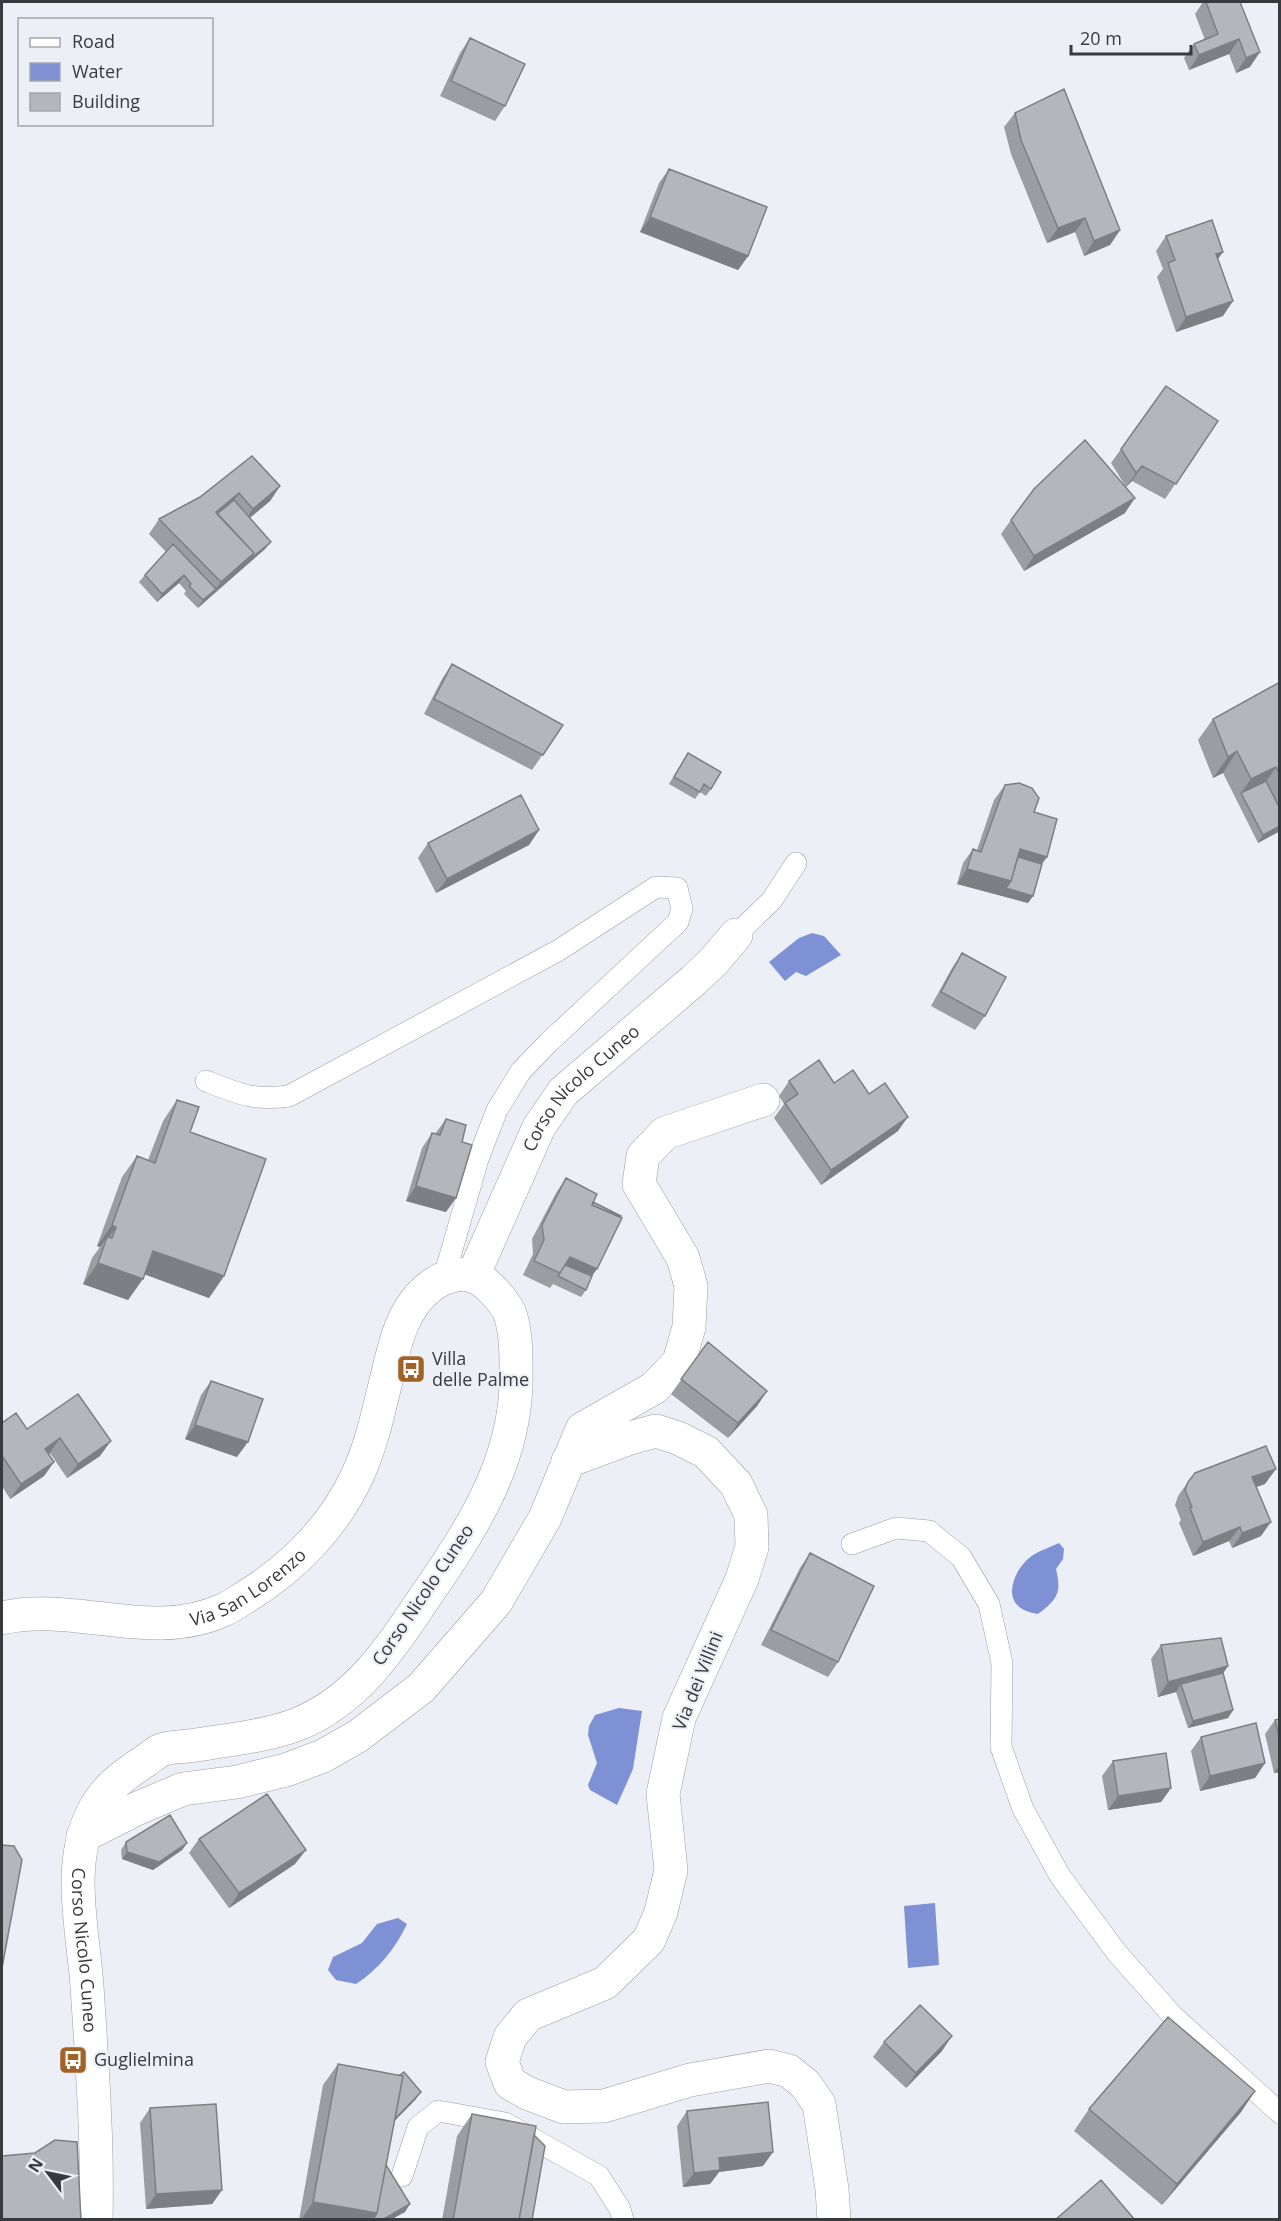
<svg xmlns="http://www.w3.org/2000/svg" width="1281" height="2221" viewBox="0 0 1281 2221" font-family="'Open Sans',sans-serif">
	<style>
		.water { fill: #7d91d4 }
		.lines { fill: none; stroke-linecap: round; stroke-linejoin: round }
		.lane-casing { stroke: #9c9ea4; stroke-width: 22 }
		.street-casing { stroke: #9c9ea4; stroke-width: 34 }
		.secondary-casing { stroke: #9c9ea4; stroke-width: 34 }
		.lane { stroke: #fff; stroke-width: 21 }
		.street { stroke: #fff; stroke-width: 33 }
		.secondary { stroke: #fff; stroke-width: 33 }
		.wall { fill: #9b9da2 }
		.shaded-wall { fill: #7e7f84 }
		.building { fill: #b4b6bc; stroke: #7e7f84; stroke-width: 1.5 }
		.labels { text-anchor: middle; stroke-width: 4.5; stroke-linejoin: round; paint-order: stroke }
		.street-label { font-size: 18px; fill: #393a3d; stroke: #eceff5 }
		.poi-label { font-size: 18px; fill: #393a3d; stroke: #eceff5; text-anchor: start }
	</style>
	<rect width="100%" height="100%" fill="#eceff5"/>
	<path class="water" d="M812 933 824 936 841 955 806 976 796 972 785 981 769 962 799 938Z
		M1059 1543 1064 1549 1063 1559 1056 1569C1062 1594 1057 1599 1038 1614 1033 1613 1028 1612 1024 1610 1000 1598 1017 1565 1033 1555 1041 1550 1051 1547 1059 1543Z
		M619 1708 642 1711 633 1769 617 1805 590 1790 588 1785 597 1763 588 1735 589 1726 595 1715Z
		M935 1903 939 1965 908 1968 904 1906Z
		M398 1918 407 1924C395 1949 379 1969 356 1984L336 1980 328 1970 333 1957 362 1943 377 1924Z"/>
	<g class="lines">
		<g class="lane-casing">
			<path id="lane" d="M736 935 772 900 796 863
				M206 1081C239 1094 253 1101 289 1096L559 950 656 887 677 888 682 909 678 922 549 1042 521 1071 497 1110 478 1159 444 1277
				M852 1544 896 1528 929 1531 961 1557 989 1604 1002 1663 1001 1747 1023 1809 1060 1876 1117 1953 1173 2016 1280 2113
				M402 2176 418 2127 438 2111 505 2123 599 2176 620 2209 623 2220"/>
		</g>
		<g class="street-casing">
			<g id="street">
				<path id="s1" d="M473 1276 539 1127 563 1092 694 980 714 961 736 935"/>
				<path d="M568 1461 630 1438 656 1431 678 1438 706 1452 736 1484 751 1515 752 1547 742 1579 679 1718 663 1794 671 1870 661 1912 649 1940 605 1983 528 2015 510 2037 502 2062 510 2083 527 2093 564 2107 604 2106 690 2080 769 2066 789 2071 805 2084 819 2104 832 2189 834 2220"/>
				<path d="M83 1836 136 1809 183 1789 237 1782 286 1770 323 1756 358 1736 421 1688 496 1602 545 1518 582 1429 654 1388 679 1362 689 1327 691 1286 683 1258 639 1184 643 1156 665 1133 763 1100"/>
			</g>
		</g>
		<g class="secondary-casing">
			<g id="secondary">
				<path id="s2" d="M2 1618C75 1601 151 1643 223 1610 231 1607 239 1601 247 1596 294 1567 335 1525 358 1474 371 1446 378 1414 385 1385 394 1349 400 1309 431 1286 442 1277 461 1271 475 1277 487 1281 508 1305 511 1317 517 1339 516 1361 516 1382 515 1462 471 1531 427 1594 392 1646 358 1700 298 1724 269 1736 221 1741 189 1746 180 1747 169 1747 161 1750 155 1753 151 1757 145 1761 124 1775 105 1788 93 1812 66 1865 83 1930 87 1986 92 2064 98 2142 96 2220"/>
			</g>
		</g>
		<use href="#lane" class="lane"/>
		<use href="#street" class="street"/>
		<use href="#secondary" class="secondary"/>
	</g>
	<path class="wall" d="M1203 2H1240L1250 67 1236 73 1229 54 1189 70 1184 58 1194 44 1205 40 1195 14Z
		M470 38 505 106 495 121 440 96 460 53Z
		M1015 113 1120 230 1110 245 1084 256 1075 232 1047 243 1011 154 1004 127Z
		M669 169 748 256 738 270 640 232 659 183Z
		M1166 236 1218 259 1223 316 1176 332 1157 277 1163 269 1156 251Z
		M1166 386 1218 421 1165 499 1132 481 1126 487 1125 513 1024 571 1001 534 1011 520 1126 487 1111 463Z
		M280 486 270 501 250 518 271 542 265 549 198 608 184 594 186 591 179 583 157 602 139 582 145 575 166 552 149 534 159 519 200 497Z
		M452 664 563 725 532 770 424 714 442 679Z
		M1280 682V831L1258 843 1223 773 1213 778 1198 740 1213 719Z
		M688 753 711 789 706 796 700 792 695 799 669 784Z
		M1005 785 1034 812 1042 864 1033 896 1028 903 957 884 963 863 973 849 977 850 994 800Z
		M539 830 529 845 436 893 418 858 428 843Z
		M962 953 985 1016 975 1030 931 1006 952 968Z
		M789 1081 834 1083 869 1094 898 1131 821 1185 774 1118 784 1104 779 1096Z
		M177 1100 190 1132 224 1276 209 1298 145 1274 128 1300 83 1284 92 1258 100 1247 97 1246 122 1177 137 1156 148 1160 163 1121Z
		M446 1119 462 1142 446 1212 406 1201 422 1148 432 1133 435 1134Z
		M566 1178 593 1202 592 1276 586 1290 581 1297 553 1284 550 1288 523 1275 533 1254 532 1239 556 1193Z
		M708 1342 767 1391 757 1406 728 1438 671 1394Z
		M211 1381 237 1457 185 1439 201 1395Z
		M78 1394 100 1456 67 1478 50 1453 49 1454 54 1462 44 1476 10 1499 2 1486V1423L27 1429Z
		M1188 1482 1265 1484 1256 1487 1261 1536 1232 1548 1229 1541 1193 1556 1179 1523 1181 1520 1175 1505 1178 1496Z
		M810 1553 838 1662 828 1677 761 1645 800 1568Z
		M1161 1645 1228 1666 1223 1673 1233 1710 1228 1718 1188 1728 1176 1692 1158 1697 1151 1659Z
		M1280 1719V1772L1274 1773 1265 1734 1275 1720Z
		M1201 1737 1265 1763 1255 1778 1200 1791 1191 1751Z
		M1113 1761 1171 1788 1161 1802 1108 1810 1102 1776Z
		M199 1839 295 1864 229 1908 189 1853Z
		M126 1842 187 1843 182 1850 153 1870 122 1859 121 1850Z
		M884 2042 942 2051 906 2088 873 2057Z
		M338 2064 400 2075 416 2099 394 2121 386 2165 405 2212 390 2220H299L323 2085Z
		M1255 2091 1241 2112 1162 2205 1074 2131 1089 2109Z
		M150 2108 222 2190 212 2204 146 2209 140 2123Z
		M687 2111 763 2166 719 2172 710 2184 683 2187 677 2126Z
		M472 2114 534 2135 532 2220H442L457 2136Z"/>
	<path class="shaded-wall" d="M1239 39 1229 54 1189 70 1199 55Z
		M1260 52 1250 67 1236 73 1246 58Z
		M650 217 748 256 738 270 640 232Z
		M1085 218 1075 232 1047 243 1058 228Z
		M1120 230 1110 245 1084 256 1094 241Z
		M1223 252 1213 266 1216 254Z
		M1233 301 1223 316 1176 332 1186 317Z
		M1142 466 1132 481 1126 487 1136 473Z
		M280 486 270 501 242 524 253 509Z
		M239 493 229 508 212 521 216 512Z
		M1135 498 1125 513 1024 571 1034 556Z
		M271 542 265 549 210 597 221 582 254 553Z
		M184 575 179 583 157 602 162 594Z
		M216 589 210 597 198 608 203 600Z
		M1237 751 1223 773 1213 778 1228 757Z
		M1276 767 1261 789 1241 793 1251 779Z
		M1280 826V831L1258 843 1263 835Z
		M539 830 529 845 436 893 447 879Z
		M1020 849 1047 857 1037 871 1013 864Z
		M967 869 1011 881 1033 896 1028 903 957 884Z
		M908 1117 898 1131 821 1185 831 1170Z
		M416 1186 456 1198 446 1212 406 1201Z
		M112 1225 116 1227 105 1243 107 1237 100 1247 97 1246Z
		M153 1251 224 1276 209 1298 138 1272Z
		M570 1257 597 1269 587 1283 560 1272Z
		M98 1263 143 1279 128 1300 83 1284Z
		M767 1391 757 1406 728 1438 738 1423Z
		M195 1425 248 1442 237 1457 185 1439Z
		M60 1438 50 1453 35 1463 45 1449Z
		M111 1441 100 1456 67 1478 78 1464Z
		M54 1462 44 1476 10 1499 21 1484Z
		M1276 1469 1265 1484 1242 1492 1252 1477Z
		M1271 1522 1261 1536 1232 1548 1242 1533Z
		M1240 1527 1229 1541 1193 1556 1203 1542Z
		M1228 1666 1218 1681 1181 1684 1176 1692 1158 1697 1168 1682Z
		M1233 1710 1228 1718 1188 1728 1193 1721Z
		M1265 1763 1255 1778 1200 1791 1210 1776Z
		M1280 1765V1772L1274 1773Z
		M1171 1788 1161 1802 1108 1810 1118 1796Z
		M187 1843 182 1850 153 1870 122 1859 127 1852Z
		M306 1850 295 1864 229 1908 239 1893Z
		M952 2036 942 2051 906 2088 916 2073Z
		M1255 2091 1241 2112 1162 2205 1177 2184Z
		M421 2092 416 2099 381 2135 386 2128Z
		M773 2152 763 2166 719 2172 710 2184 683 2187 694 2173 719 2158Z
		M222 2190 212 2204 146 2209 156 2194Z
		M313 2202 377 2213 373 2220H301Z
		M410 2204 405 2212 390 2220H382Z"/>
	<path class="building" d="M1206 2H1240L1260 52 1246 58 1239 39 1199 55 1194 44 1218 34Z
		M470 38 525 64 505 106 451 81Z
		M1064 89 1120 230 1094 241 1085 218 1058 228 1021 140 1015 113Z
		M669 169 767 207 748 256 650 217Z
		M1212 220 1223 252 1216 254 1233 301 1186 317 1168 263 1175 260 1166 236Z
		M1166 386 1218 421 1176 484 1142 466 1136 473 1121 449Z
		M1085 440 1135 498 1034 556 1011 520 1034 489Z
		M252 456 280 486 253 509 239 493 216 512 254 553 221 582 159 519 200 497Z
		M234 500 271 542 249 560 254 553 217 514Z
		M173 544 216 589 203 600 189 586 191 584 184 575 162 594 145 575Z
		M452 664 563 725 543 755 434 699Z
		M1280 682V775L1276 767 1251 779 1237 751 1228 757 1213 719Z
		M688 753 721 772 711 789 704 784 700 792 674 777Z
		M1266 781 1280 809V826L1263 835 1241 793Z
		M1019 783 1032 788 1039 798 1034 812 1057 819 1047 857 1020 849 1011 881 967 869 973 849 981 852 1005 785Z
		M521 795 539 830 447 879 428 843Z
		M1018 857 1042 864 1033 896 1006 888 1011 881Z
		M962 953 1006 977 985 1016 941 992Z
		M819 1060 834 1083 853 1070 869 1094 885 1083 908 1117 831 1170 785 1103 798 1094 789 1081Z
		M177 1100 199 1107 190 1132 266 1159 224 1276 153 1251 143 1279 98 1263 107 1237 112 1238 116 1227 112 1225 137 1156 155 1163Z
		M446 1119 466 1125 462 1142 472 1145 456 1198 416 1186 432 1133 440 1135Z
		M566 1178 597 1194 592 1205 622 1218 597 1269 570 1257 560 1273 534 1261 544 1240 542 1225Z
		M593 1202 621 1216V1217L592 1205Z
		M565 1265 592 1276 586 1290 558 1276Z
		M708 1342 767 1391 738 1423 681 1379Z
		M211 1381 263 1399 248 1442 195 1425Z
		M78 1394 111 1441 78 1464 60 1438 45 1449 54 1462 21 1484 2 1456V1423L16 1413 27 1429Z
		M1266 1446 1276 1469 1252 1477 1271 1522 1242 1533 1240 1527 1203 1542 1190 1508 1192 1507 1185 1490 1188 1482 1195 1473Z
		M810 1553 874 1586 838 1662 771 1630Z
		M1221 1638 1228 1666 1168 1682 1161 1645Z
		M1223 1673 1233 1710 1193 1721 1181 1684Z
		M1280 1719V1739L1275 1720Z
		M1256 1723 1265 1763 1210 1776 1201 1737Z
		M1166 1753 1171 1788 1118 1796 1113 1761Z
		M267 1794 306 1850 239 1893 199 1839Z
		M170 1815 187 1843 159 1862 127 1852 126 1842Z
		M2 1845 14 1846 22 1860 2 1968Z
		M920 2005 952 2036 916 2073 884 2042Z
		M1168 2017 1255 2091 1177 2184 1089 2109Z
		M338 2064 403 2076 377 2213 313 2202Z
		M404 2072 421 2092 395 2119 403 2076 400 2075Z
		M768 2102 773 2152 719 2158 720 2170 694 2173 687 2111Z
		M216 2104 222 2190 156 2194 150 2108Z
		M472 2114 536 2126 519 2220H453Z
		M534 2135 545 2146 532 2220H519Z
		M55 2140 77 2142 81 2220H2V2156L35 2153Z
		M386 2165 410 2204 382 2220H373L377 2213Z
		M1101 2180 1135 2220H1055Z"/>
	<defs>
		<g id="bus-square" transform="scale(1.5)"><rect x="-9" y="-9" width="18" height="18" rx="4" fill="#a06227" stroke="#eceff5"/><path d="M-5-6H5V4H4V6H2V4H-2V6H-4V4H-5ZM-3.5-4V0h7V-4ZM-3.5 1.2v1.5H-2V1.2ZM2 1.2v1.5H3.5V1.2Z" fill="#fff"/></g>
	</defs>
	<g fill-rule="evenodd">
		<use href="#bus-square" x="411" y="1369"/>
		<use href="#bus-square" x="73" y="2060"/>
	</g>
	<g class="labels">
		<g class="street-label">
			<text dy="6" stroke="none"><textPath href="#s1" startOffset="220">Corso Nicolo Cuneo</textPath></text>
			<text dy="6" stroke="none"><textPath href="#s2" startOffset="256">Via San Lorenzo</textPath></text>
			<text transform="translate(423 1595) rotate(-56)" y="6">Corso Nicolo Cuneo</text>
			<text transform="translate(698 1681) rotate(-68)" y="6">Via dei Villini</text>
			<text dy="6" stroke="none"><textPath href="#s2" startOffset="1584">Corso Nicolo Cuneo</textPath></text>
		</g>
		<g class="poi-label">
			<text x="432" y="1365">Villa<tspan x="432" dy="21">delle Palme</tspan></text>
			<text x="94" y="2066">Guglielmina</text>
		</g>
	</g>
	<rect width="1281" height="2221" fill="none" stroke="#393a3d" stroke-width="6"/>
	<rect x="18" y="18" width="195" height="108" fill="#eceff5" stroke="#a4a7ab" stroke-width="1.5"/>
	<rect x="30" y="38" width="30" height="9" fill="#ffffff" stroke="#a4a7ab" stroke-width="1.5"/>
	<text x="72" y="48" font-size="18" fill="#393a3d">Road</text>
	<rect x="30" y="63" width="30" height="18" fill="#7d91d4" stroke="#a4a7ab" stroke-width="1.5"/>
	<text x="72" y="78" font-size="18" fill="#393a3d">Water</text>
	<rect x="30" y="93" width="30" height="18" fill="#b4b6bc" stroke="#a4a7ab" stroke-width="1.5"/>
	<text x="72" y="108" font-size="18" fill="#393a3d">Building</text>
	<g transform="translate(48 2173) rotate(302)" stroke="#eceff5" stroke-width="4.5" paint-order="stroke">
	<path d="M0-4.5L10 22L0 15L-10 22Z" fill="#393a3d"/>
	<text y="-9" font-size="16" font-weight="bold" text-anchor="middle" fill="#393a3d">N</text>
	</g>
	<path d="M1071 45v9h120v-9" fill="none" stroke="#393a3d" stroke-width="3"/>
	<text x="1080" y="45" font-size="18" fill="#393a3d" stroke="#eceff5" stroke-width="4.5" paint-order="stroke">20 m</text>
</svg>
